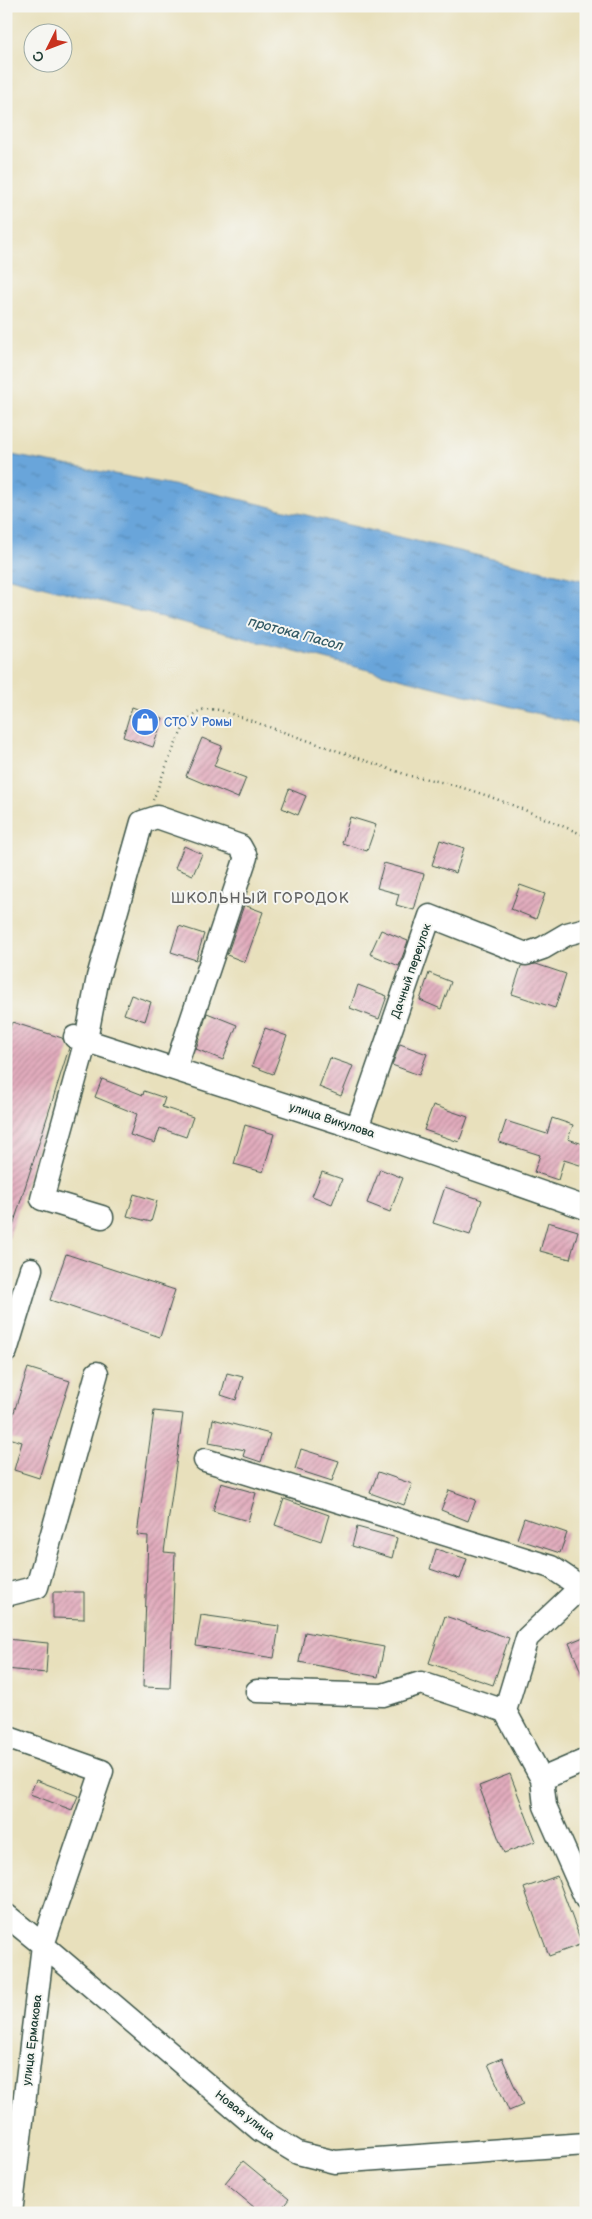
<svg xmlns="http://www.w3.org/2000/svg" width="592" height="2219" viewBox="0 0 592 2219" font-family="'Balsamiq Sans',sans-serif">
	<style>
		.water { fill: url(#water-ripples); stroke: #447187 }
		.building { fill: url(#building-hatch) }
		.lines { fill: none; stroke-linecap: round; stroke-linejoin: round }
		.minor-casing { stroke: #3d5548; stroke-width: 25 }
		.path { stroke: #3d5548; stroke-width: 2.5; stroke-dasharray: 1 4; stroke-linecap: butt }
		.minor { stroke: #fff; stroke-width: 22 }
		.labels { text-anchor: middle; stroke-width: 4; stroke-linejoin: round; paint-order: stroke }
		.shop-label { font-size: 12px; fill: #366cbe; stroke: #f6f6f2; text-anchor: start }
		.street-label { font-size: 12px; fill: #1f3d34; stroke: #f6f6f2 }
		.water-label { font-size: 14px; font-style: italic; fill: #355c66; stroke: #f6f6f2 }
		.quarter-label { font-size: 15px; letter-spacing: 1px; fill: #636464; stroke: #f6f6f2 }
	</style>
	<defs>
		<pattern id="water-ripples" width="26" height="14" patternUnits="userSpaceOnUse" patternTransform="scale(1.25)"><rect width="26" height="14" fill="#69a5da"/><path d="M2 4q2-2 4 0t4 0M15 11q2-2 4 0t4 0" fill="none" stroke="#5688b2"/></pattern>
		<pattern id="building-hatch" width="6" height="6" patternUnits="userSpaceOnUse" patternTransform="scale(1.25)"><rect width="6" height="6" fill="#e2acbd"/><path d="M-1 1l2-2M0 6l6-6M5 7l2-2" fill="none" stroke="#b78d9a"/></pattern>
	</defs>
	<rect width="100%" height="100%" fill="#f6f6f2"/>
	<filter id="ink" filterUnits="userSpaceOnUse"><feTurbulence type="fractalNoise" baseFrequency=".02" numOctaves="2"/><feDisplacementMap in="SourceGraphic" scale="10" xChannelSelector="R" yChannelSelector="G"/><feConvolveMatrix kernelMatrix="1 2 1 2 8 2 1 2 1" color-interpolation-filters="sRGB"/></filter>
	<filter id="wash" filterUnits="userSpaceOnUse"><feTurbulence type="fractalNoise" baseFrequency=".0096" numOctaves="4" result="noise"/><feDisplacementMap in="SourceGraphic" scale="20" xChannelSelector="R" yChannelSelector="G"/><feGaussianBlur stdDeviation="1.12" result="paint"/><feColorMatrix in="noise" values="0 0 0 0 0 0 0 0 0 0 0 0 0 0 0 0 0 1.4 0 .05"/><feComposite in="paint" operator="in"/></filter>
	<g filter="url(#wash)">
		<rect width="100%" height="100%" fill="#e8e0bc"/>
		<path class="water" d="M6 454 200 490 586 581V726L6 577Z"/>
		<g id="blocks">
			<path class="building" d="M132 707 163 718 153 747 123 737Z
				M202 738 222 746 214 766 246 778 238 798 186 776Z
				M289 789 306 796 298 815 282 808Z
				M350 817 376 825 367 851 342 843Z
				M440 840 464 848 456 873 432 865Z
				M184 846 202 854 193 875 175 868Z
				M384 863 424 874 414 910 396 905 399 894 377 888Z
				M520 885 545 894 536 919 511 909Z
				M244 905 263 912 245 962 227 955Z
				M179 926 204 934 196 960 171 952Z
				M381 930 408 941 399 966 370 954Z
				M536 964 566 974 555 1008 512 994 521 966Z
				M429 973 451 982 441 1009 420 1000Z
				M358 985 387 996 379 1019 350 1008Z
				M131 995 151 1002 145 1021 124 1014Z
				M207 1013 237 1025 223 1060 196 1049Z
				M12 1022 62 1038 69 1048 9 1238H6V1039Z
				M265 1028 287 1036 273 1074 252 1066Z
				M400 1044 427 1054 419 1075 392 1065Z
				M330 1058 353 1066 341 1096 319 1087Z
				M102 1079 143 1095 144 1091 165 1098 162 1107 193 1117 186 1137 160 1128 155 1143 130 1135 137 1114 95 1097Z
				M433 1105 468 1117 459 1142 424 1130Z
				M552 1118 573 1125 568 1139 586 1145V1167L564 1160 558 1180 534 1172 540 1155 499 1142 506 1121 547 1134Z
				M245 1125 274 1134 263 1172 234 1164Z
				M380 1169 403 1178 390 1212 367 1203Z
				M322 1172 342 1179 332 1204 312 1196Z
				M445 1187 482 1200 470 1235 433 1223Z
				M134 1194 157 1201 151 1222 127 1216Z
				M548 1222 578 1231 570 1259 540 1251Z
				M66 1254 175 1290 160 1337 50 1300Z
				M28 1368 70 1381 39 1478 14 1470 22 1442 6 1437Z
				M227 1373 243 1377 236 1400 221 1395Z
				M154 1411 183 1414 164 1552 175 1553 170 1688 143 1687 148 1536 137 1535Z
				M213 1419 270 1434 261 1462 243 1456 245 1450 209 1443Z
				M301 1449 339 1461 332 1481 295 1469Z
				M378 1472 412 1484 404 1505 370 1493Z
				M221 1483 256 1493 248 1521 213 1511Z
				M449 1490 476 1500 468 1521 441 1510Z
				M284 1499 329 1515 321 1541 275 1525Z
				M524 1518 567 1533 560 1553 517 1539Z
				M357 1527 397 1538 392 1558 352 1546Z
				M436 1549 467 1559 460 1579 430 1569Z
				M53 1592H84V1619L53 1618Z
				M201 1615 279 1626 274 1658 196 1646Z
				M445 1616 509 1638 493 1685 429 1663Z
				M305 1632 384 1647 378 1677 299 1662Z
				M586 1636V1684L569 1643Z
				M6 1639 48 1643 46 1673 6 1669Z
				M510 1774 536 1841 504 1853 479 1786Z
				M36 1780 78 1796 72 1810 30 1794Z
				M557 1876 582 1944 549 1956 524 1888Z
				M502 2058 523 2105 509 2111 488 2064Z
				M243 2161 289 2199 278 2213H261L225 2183Z"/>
		</g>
	</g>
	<g filter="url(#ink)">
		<use href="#blocks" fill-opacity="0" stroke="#3d5548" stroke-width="1"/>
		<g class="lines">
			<g class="minor-casing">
				<path id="minor" d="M75 1037 357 1128 586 1208
					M357 1128 430 916 526 954 543 948 567 934 586 929
					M102 1217 42 1199 86 1040 98 977 142 822 157 817 240 846 246 857 175 1069
					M6 1351 31 1269
					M205 1460 551 1567 581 1587 586 1585
					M581 1587 527 1638 505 1711 542 1779 545 1806 586 1899
					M6 1595 37 1587 97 1373
					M257 1691 383 1695 421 1683 505 1711
					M6 1737 102 1771 43 1945 260 2130 298 2153 335 2162 586 2144
					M542 1779 586 1760
					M6 1915 43 1945 11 2213"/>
			</g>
			<path class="path" d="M153 800C160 783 181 723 194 714 202 708 210 709 220 710L410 776C472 785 529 812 586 836"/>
			<use href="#minor" class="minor"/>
		</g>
	</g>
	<defs>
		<g id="shop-disc" transform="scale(1.4375)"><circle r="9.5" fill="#3f7fe0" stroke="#f6f6f2"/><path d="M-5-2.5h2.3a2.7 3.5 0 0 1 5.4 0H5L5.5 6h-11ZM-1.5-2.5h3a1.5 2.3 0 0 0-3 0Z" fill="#fff"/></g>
	</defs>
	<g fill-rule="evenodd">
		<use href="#shop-disc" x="145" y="722"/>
	</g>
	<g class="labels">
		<g class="shop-label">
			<text x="164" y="726">СТО У Ромы</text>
		</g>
		<g class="street-label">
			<text transform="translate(411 971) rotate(-71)" y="4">Дачный переулок</text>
			<text transform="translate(332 1120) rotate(18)" y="4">улица Викулова</text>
			<text transform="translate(32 2040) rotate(-83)" y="4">улица Ермакова</text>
			<text transform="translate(245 2115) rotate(38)" y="4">Новая улица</text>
		</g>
		<g class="water-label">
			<text transform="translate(296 633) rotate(15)" y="5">протока Пасол</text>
		</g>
		<g class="quarter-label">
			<text x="260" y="903">ШКОЛЬНЫЙ ГОРОДОК</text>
		</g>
	</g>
	<rect width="592" height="2219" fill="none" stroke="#f6f6f2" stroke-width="25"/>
	<g transform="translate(48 48) rotate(228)"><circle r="24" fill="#f6f6f2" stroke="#a0aca6"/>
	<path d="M0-4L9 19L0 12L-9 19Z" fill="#c8321e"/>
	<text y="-8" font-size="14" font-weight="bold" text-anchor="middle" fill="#1f3d34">С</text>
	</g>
</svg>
